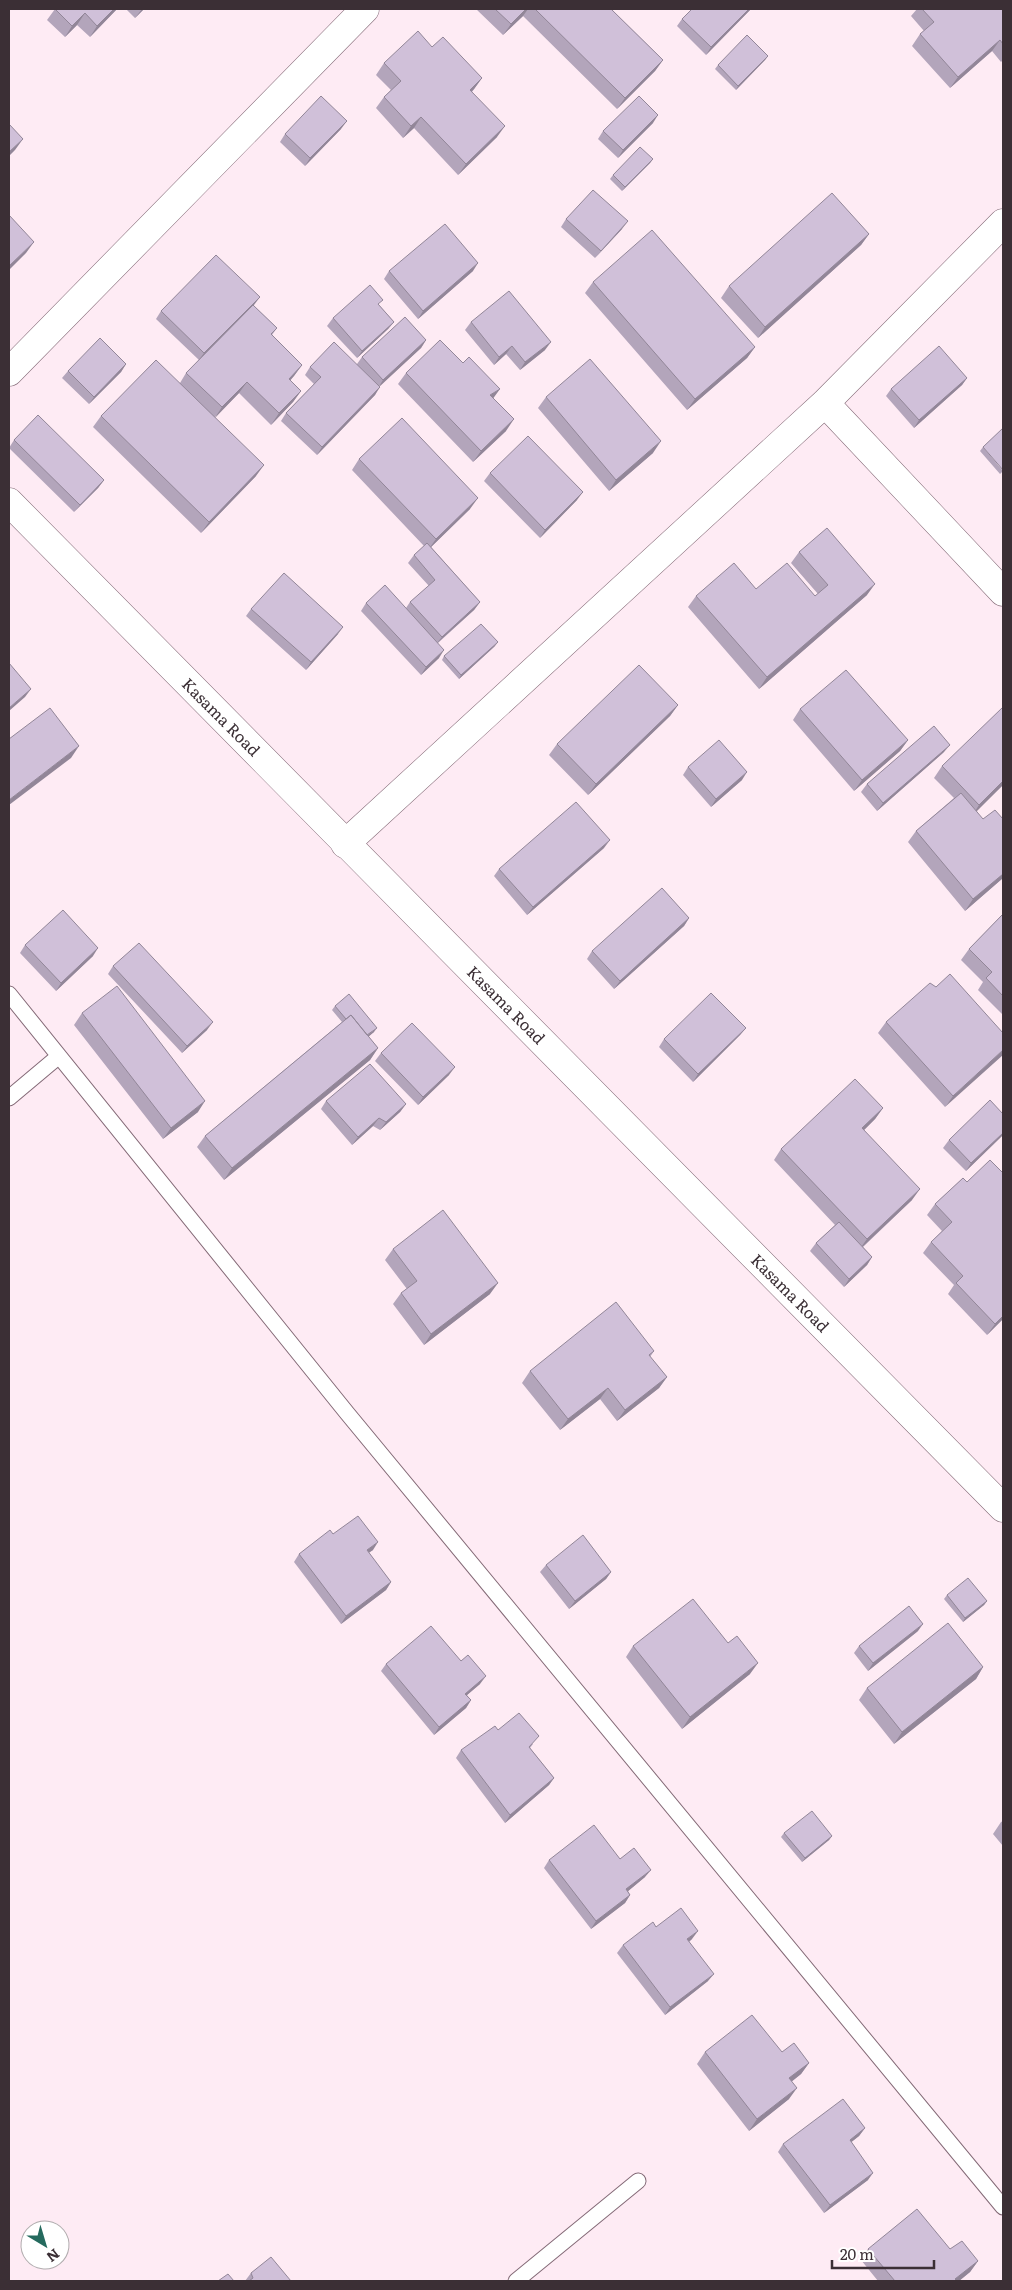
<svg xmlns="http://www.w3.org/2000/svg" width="1012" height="2290" viewBox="0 0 1012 2290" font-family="Literata,serif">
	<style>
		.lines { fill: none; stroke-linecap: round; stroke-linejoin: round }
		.lane-casing { stroke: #846a77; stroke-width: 17 }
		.street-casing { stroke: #846a77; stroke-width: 29 }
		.secondary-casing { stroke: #846a77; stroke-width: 29 }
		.lane { stroke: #fff; stroke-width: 15 }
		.street { stroke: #fff; stroke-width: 28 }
		.secondary { stroke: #fff; stroke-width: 28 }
		.wall { fill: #b3a5bb }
		.shaded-wall { fill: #928698 }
		.building { fill: #d0c0d9; stroke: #928698 }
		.labels { text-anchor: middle; stroke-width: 4.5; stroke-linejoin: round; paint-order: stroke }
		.street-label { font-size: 16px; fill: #3b2f35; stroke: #fff }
	</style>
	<rect width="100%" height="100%" fill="#feebf4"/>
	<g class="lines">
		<g class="lane-casing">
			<path id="lane" d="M9 994 347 1413 1003 2207
				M9 1098 59 1056
				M516 2281 638 2181"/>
		</g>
		<g class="street-casing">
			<path id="street" d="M9 372 365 9
				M825 403 1003 592
				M345 844 825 403 1003 223"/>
		</g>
		<g class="secondary-casing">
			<path id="secondary" d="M9 502 1003 1508"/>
		</g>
		<use href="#lane" class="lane"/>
		<use href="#street" class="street"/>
		<use href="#secondary" class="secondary"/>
	</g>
	<path class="wall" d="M55 9H117L90 37 77 25 65 37 47 20Z
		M126 9H144L135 18Z
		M476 9H611L663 60 655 71 617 109 523 16 503 35Z
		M751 9 706 55 677 26 682 19Z
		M917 9H1003V60L1001 62 992 51 950 88 912 46 920 34 924 31 911 16Z
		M432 47 482 78 472 92 497 137 458 175 414 128 403 138 376 108 384 97 391 90 376 75 384 63Z
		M768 56 765 60 736 90 715 69 718 65Z
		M653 123 618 158 598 139 603 131Z
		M341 129 305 166 280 142 285 134Z
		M653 159 650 163 622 191 610 179 613 175Z
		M566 219 622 229 595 258 561 227Z
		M869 234 861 245 758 338 721 298 729 286Z
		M389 271H473L418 319 384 279Z
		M593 282 755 347 747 358 687 410 585 293Z
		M253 305 277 328 272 335 302 365 290 381 301 391 293 402 271 425 239 393 215 417 256 476 201 533 93 427 101 416 180 383 186 373 199 360 156 319 161 311Z
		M379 305 394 322 388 329 357 358 327 326 333 318Z
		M471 322 545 350 520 370 506 354 494 365 465 330Z
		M426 340 421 348 379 386 375 395 317 455 281 421 286 413 314 384 305 375 310 367 357 364 362 357Z
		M126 364 121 372 89 404 62 378 68 371Z
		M406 373 493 398 506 431 473 462 398 384Z
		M967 378 962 385 914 428 886 396 891 389Z
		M546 397 653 453 609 491 538 408Z
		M14 440 104 480 98 488 74 512 9 448Z
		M983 447 1003 471 1000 474 980 451Z
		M359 459 470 509 431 547 480 602 474 610 438 643 439 658 421 675 361 611 366 603 406 608 410 602 429 586 408 563 414 555 424 546 352 470Z
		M490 473 577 500 540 538 484 481Z
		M799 552 867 595 759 689 688 607 696 596 756 589 815 596 818 594 791 563Z
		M251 609 338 634 306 670 246 616Z
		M495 646 459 679 442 660 444 656Z
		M678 705 670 716 588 795 549 755 557 744Z
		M800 709 908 740 900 751 854 791 793 720Z
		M944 752 877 811 861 792 867 784Z
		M942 766 1003 785 976 811 1003 878 965 911 908 842 916 831 954 798 934 778Z
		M688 767 742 780 711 807 683 775Z
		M604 848 527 915 494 876 499 869Z
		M1003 914V1015L978 990 983 982 961 960 969 949Z
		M689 918 684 926 614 989 587 959 592 951Z
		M25 945 93 956 56 991 20 953Z
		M113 966 207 1030 182 1053 108 974Z
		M936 987 1003 1033 945 1107 878 1033 886 1022Z
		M335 1006 374 1032 368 1036 378 1048 370 1060 224 1180 197 1147 205 1136 342 1022 332 1010Z
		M82 1013 198 1112 163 1139 74 1025Z
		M746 1028 740 1035 693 1082 659 1047 664 1039Z
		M381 1053 449 1075 418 1105 375 1061Z
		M326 1101 406 1104 400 1112 380 1130 373 1126 352 1145 321 1109Z
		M883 1108 875 1119 864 1130 912 1200 863 1247 872 1257 867 1265 844 1287 810 1251 816 1243 835 1225 774 1160 781 1149Z
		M1003 1114V1135L966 1171 943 1148 949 1140Z
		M963 1178 1003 1319 987 1335 948 1294 954 1285 923 1253 931 1242 942 1231 927 1215 935 1204Z
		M393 1249 490 1294 424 1345 393 1304 401 1293 407 1289 385 1260Z
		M654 1351 650 1357 667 1377 659 1388 617 1421 600 1399 560 1430 522 1383 530 1371Z
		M333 1534 373 1550 368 1553 391 1582 386 1590 341 1624 294 1562 299 1554Z
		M546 1565 611 1572 606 1579 569 1609 540 1572Z
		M947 1595 987 1601 984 1605 963 1622 944 1599Z
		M918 1631 868 1671 854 1653 859 1646Z
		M633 1646 750 1674 682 1729 626 1657Z
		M386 1664 480 1684 467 1695 471 1700 466 1708 434 1735 381 1671Z
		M983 1667 976 1679 894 1744 859 1700 867 1688Z
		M498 1730 533 1744 530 1748 554 1778 549 1785 505 1823 456 1758 461 1750Z
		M1003 1821V1846L993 1834 1001 1822Z
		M784 1833 832 1836 829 1840 802 1862 781 1837Z
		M620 1859 645 1877 628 1891 630 1895 625 1903 591 1929 544 1868 549 1860Z
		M656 1927 692 1939 689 1942 708 1981 665 2015 617 1953 623 1945Z
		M705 2052H782L809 2063 801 2074 791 2082 789 2099 749 2131 697 2064Z
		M865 2128 859 2136 851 2142 868 2180 824 2213 778 2152 783 2144Z
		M868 2249H950L978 2261 970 2272 959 2281H878L861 2260Z
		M251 2273 291 2281H245Z"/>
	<path class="shaded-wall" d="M114 9H117L90 37 97 26Z
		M142 9H144L135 18Z
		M526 9H528L523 16 503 35 511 24Z
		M749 9H751L706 55 711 47Z
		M85 13 77 25 65 37 72 26Z
		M1000 40 992 51 950 88 958 77Z
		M768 56 765 60 736 90 738 86Z
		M663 60 655 71 617 109 625 98Z
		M482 78 474 89 462 101 470 90Z
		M658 115 653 123 618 158 623 150Z
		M421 117 414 128 403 138 411 126Z
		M347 121 341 129 305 166 310 158Z
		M505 126 497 137 458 175 466 164Z
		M23 139 15 150 9 156V152Z
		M653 159 650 163 622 191 625 187Z
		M628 221 622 229 595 258 601 251Z
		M869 234 861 245 758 338 765 327Z
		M34 242 26 253 9 270V266Z
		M478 263 473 271 418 319 423 311Z
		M260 297 254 305 199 360 204 353Z
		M394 322 388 329 357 358 362 351Z
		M426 340 421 348 378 388 383 380Z
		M551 342 545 350 520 370 525 362Z
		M512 346 506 354 494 365 499 357Z
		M755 347 747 358 687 410 695 399Z
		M126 364 121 372 89 404 94 397Z
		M302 365 294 376 281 390 289 379Z
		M967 378 962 385 914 428 919 420Z
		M247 382 239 393 214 419 222 407Z
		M380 387 375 395 317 455 322 447Z
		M500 389 492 400 490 395Z
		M301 391 293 402 271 425 279 413Z
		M514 419 506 431 473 462 481 451Z
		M661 441 653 453 609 491 616 480Z
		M264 465 256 476 201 533 209 522Z
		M104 480 98 488 74 512 80 505Z
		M583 492 577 500 540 538 545 530Z
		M478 498 470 509 428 550 436 539Z
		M875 584 867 595 759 689 767 677Z
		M480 602 474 610 436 644 442 637Z
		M343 627 338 634 306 670 311 662Z
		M498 642 495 646 459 679 461 675Z
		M444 650 439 658 421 675 426 667Z
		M31 689 25 697 9 711V708Z
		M678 705 670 716 588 795 596 784Z
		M908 740 900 751 854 791 862 780Z
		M950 745 944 752 877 811 883 803Z
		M79 746 71 758 9 805V800Z
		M747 772 742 780 711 807 716 799Z
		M1003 781V785L972 816 979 805Z
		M610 840 604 848 527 915 533 907Z
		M1003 874V878L965 911 973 899Z
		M689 918 684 926 614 989 620 981Z
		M98 948 93 956 56 991 61 983Z
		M213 1022 207 1030 182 1053 187 1046Z
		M377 1028 374 1032 360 1044 362 1040Z
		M746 1028 740 1035 693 1082 698 1074Z
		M378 1048 370 1060 224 1180 232 1168Z
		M1003 1050V1055L945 1107 953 1096Z
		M455 1067 449 1075 418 1105 423 1097Z
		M205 1101 198 1112 163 1139 171 1128Z
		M406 1104 400 1112 380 1130 386 1122Z
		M883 1108 875 1119 855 1139 862 1128Z
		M379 1118 373 1126 352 1145 358 1137Z
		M1003 1133V1135L966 1171 971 1163Z
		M920 1189 912 1200 859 1250 867 1239Z
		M872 1257 867 1265 844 1287 849 1279Z
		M498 1283 490 1294 424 1345 431 1334Z
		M1003 1316V1319L987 1335 995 1324Z
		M667 1377 659 1388 617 1421 625 1410Z
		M608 1388 600 1399 560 1430 568 1419Z
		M378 1542 373 1550 361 1558 367 1550Z
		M611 1572 606 1579 569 1609 575 1601Z
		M391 1582 386 1590 341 1624 346 1616Z
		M987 1601 984 1605 963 1622 965 1618Z
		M923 1624 918 1631 868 1671 873 1663Z
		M758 1663 750 1674 682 1729 690 1717Z
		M983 1667 976 1679 894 1744 902 1732Z
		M486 1676 480 1684 460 1701 465 1694Z
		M471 1700 466 1708 434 1735 439 1727Z
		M554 1778 549 1785 505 1823 510 1815Z
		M832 1836 829 1840 802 1862 805 1858Z
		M651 1870 645 1877 621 1897 626 1889Z
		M630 1895 625 1903 591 1929 596 1921Z
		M698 1931 692 1939 682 1947 687 1939Z
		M714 1974 708 1981 665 2015 670 2007Z
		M809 2063 801 2074 781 2090 789 2078Z
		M797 2088 789 2099 749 2131 757 2119Z
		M865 2128 859 2136 844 2148 850 2140Z
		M873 2173 868 2180 824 2213 830 2205Z
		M978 2261 970 2272 959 2281H954L955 2279Z"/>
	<path class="building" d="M55 9H114L97 26 85 13 72 26Z
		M495 9H526L511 24Z
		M535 9H611L663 60 625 98Z
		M692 9H749L711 47 682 19Z
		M922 9H1003V44L1000 40 958 77 920 34 934 22Z
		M418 31 432 47 443 37 482 78 470 90 505 126 466 164 421 117 411 126 384 97 401 81 384 63Z
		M747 35 768 56 738 86 718 65Z
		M321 96 347 121 310 158 285 134Z
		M639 96 658 115 623 150 603 131Z
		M9 124 23 139 9 152Z
		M640 147 653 159 625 187 613 175Z
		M593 190 628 221 601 251 566 219Z
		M832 193 869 234 765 327 729 286Z
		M9 215 34 242 9 266Z
		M445 224 478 263 423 311 389 271Z
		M652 230 755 347 695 399 593 282Z
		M216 255 260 297 204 353 161 311Z
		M370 285 383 300 378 304 394 322 362 351 333 318Z
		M509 291 551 342 525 362 512 346 499 357 471 322Z
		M253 305 277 328 271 334 302 365 289 379 301 391 279 413 247 382 222 407 186 373Z
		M405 317 426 340 383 380 362 357Z
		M100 338 126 364 94 397 68 371Z
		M440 340 463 363 469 357 500 389 490 395 514 419 481 451 406 373Z
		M334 342 380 387 322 447 286 413 321 377 310 367Z
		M939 346 967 378 919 420 891 389Z
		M590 359 661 441 616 480 546 397Z
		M156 360 264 465 209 522 101 416Z
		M38 415 104 480 80 505 14 440Z
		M402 418 478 498 436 539 359 459Z
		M1003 428V470L983 447Z
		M528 436 583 492 545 530 490 473Z
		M827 528 875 584 767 677 696 596 734 563 756 589 787 563 815 596 828 585 799 552Z
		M427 543 480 602 442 637 410 602 435 580 414 555Z
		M284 573 343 627 311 662 251 609Z
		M385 585 444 650 426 667 366 603Z
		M481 624 498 642 461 675 444 656Z
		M9 663 31 689 9 708Z
		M639 665 678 705 596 784 557 744Z
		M846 670 908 740 862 780 800 709Z
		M1003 707V781L979 805 942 766Z
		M50 708 79 746 9 800V739Z
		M934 726 950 745 883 803 867 784Z
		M719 740 747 772 716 799 688 767Z
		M961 793 983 819 995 810 1003 819V874L973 899 916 831Z
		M576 802 610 840 533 907 499 869Z
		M662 888 689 918 620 981 592 951Z
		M63 910 98 948 61 983 25 945Z
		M1003 914V996L986 978 992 972 969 949Z
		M139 943 213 1022 187 1046 113 966Z
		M950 974 1003 1033V1050L953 1096 886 1022 930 983 936 987Z
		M117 986 205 1101 171 1128 82 1013Z
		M711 993 746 1028 698 1074 664 1039Z
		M349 994 377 1028 367 1035 351 1015 346 1019 335 1006Z
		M351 1015 378 1048 232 1168 205 1136Z
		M412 1023 455 1067 423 1097 381 1053Z
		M370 1064 406 1104 386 1122 379 1118 358 1137 326 1101Z
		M855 1079 883 1108 862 1128 920 1189 867 1239 781 1149Z
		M990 1100 1003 1114V1133L971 1163 949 1140Z
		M990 1160 1003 1173V1316L995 1324 956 1283 963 1276 931 1242 952 1222 935 1204 963 1178 967 1182Z
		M443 1210 498 1283 431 1334 401 1293 417 1281 393 1249Z
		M839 1222 872 1257 849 1279 816 1243Z
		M616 1302 654 1351 649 1355 667 1377 625 1410 608 1388 568 1419 530 1371Z
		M358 1516 378 1542 367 1550 391 1582 346 1616 299 1554 330 1530 333 1534Z
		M583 1535 611 1572 575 1601 546 1565Z
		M968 1578 987 1601 965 1618 947 1595Z
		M693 1599 728 1643 737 1636 758 1663 690 1717 633 1646Z
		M909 1606 923 1624 873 1663 859 1646Z
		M948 1623 983 1667 902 1732 867 1688Z
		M431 1626 461 1661 468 1655 486 1676 465 1694 471 1700 439 1727 386 1664Z
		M519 1713 539 1736 529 1747 554 1778 510 1815 461 1750 495 1726 498 1730Z
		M812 1811 832 1836 805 1858 784 1833Z
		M594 1825 620 1859 634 1848 651 1870 626 1889 630 1895 596 1921 549 1860Z
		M681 1908 698 1931 687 1939 714 1974 670 2007 623 1945 653 1922 656 1927Z
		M752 2015 782 2052 794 2043 809 2063 789 2078 797 2088 757 2119 705 2052Z
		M843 2099 865 2128 850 2140 873 2173 830 2205 783 2144Z
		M917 2209 950 2249 962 2241 978 2261 955 2279 957 2281H895L868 2249Z
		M271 2257 291 2281H249L253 2278 251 2273Z
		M228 2274 234 2281H218Z"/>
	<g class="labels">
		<g class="street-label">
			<text transform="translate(221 717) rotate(45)" y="6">Kasama Road</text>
			<text transform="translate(506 1005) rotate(45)" y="6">Kasama Road</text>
			<text transform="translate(790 1293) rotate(45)" y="6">Kasama Road</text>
		</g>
	</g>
	<rect width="1012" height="2290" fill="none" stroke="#3b2f35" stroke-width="20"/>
	<g transform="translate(45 2245) rotate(142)"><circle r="24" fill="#ffffff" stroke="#b1acae"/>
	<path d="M0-4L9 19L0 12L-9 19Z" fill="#256a5e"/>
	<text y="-8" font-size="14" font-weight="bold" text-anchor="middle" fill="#3b2f35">N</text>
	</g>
	<path d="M832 2260v8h102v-8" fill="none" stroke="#3b2f35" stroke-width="2.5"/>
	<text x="840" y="2260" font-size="15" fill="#3b2f35" stroke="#ffffff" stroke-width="4" paint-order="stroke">20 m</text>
</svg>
